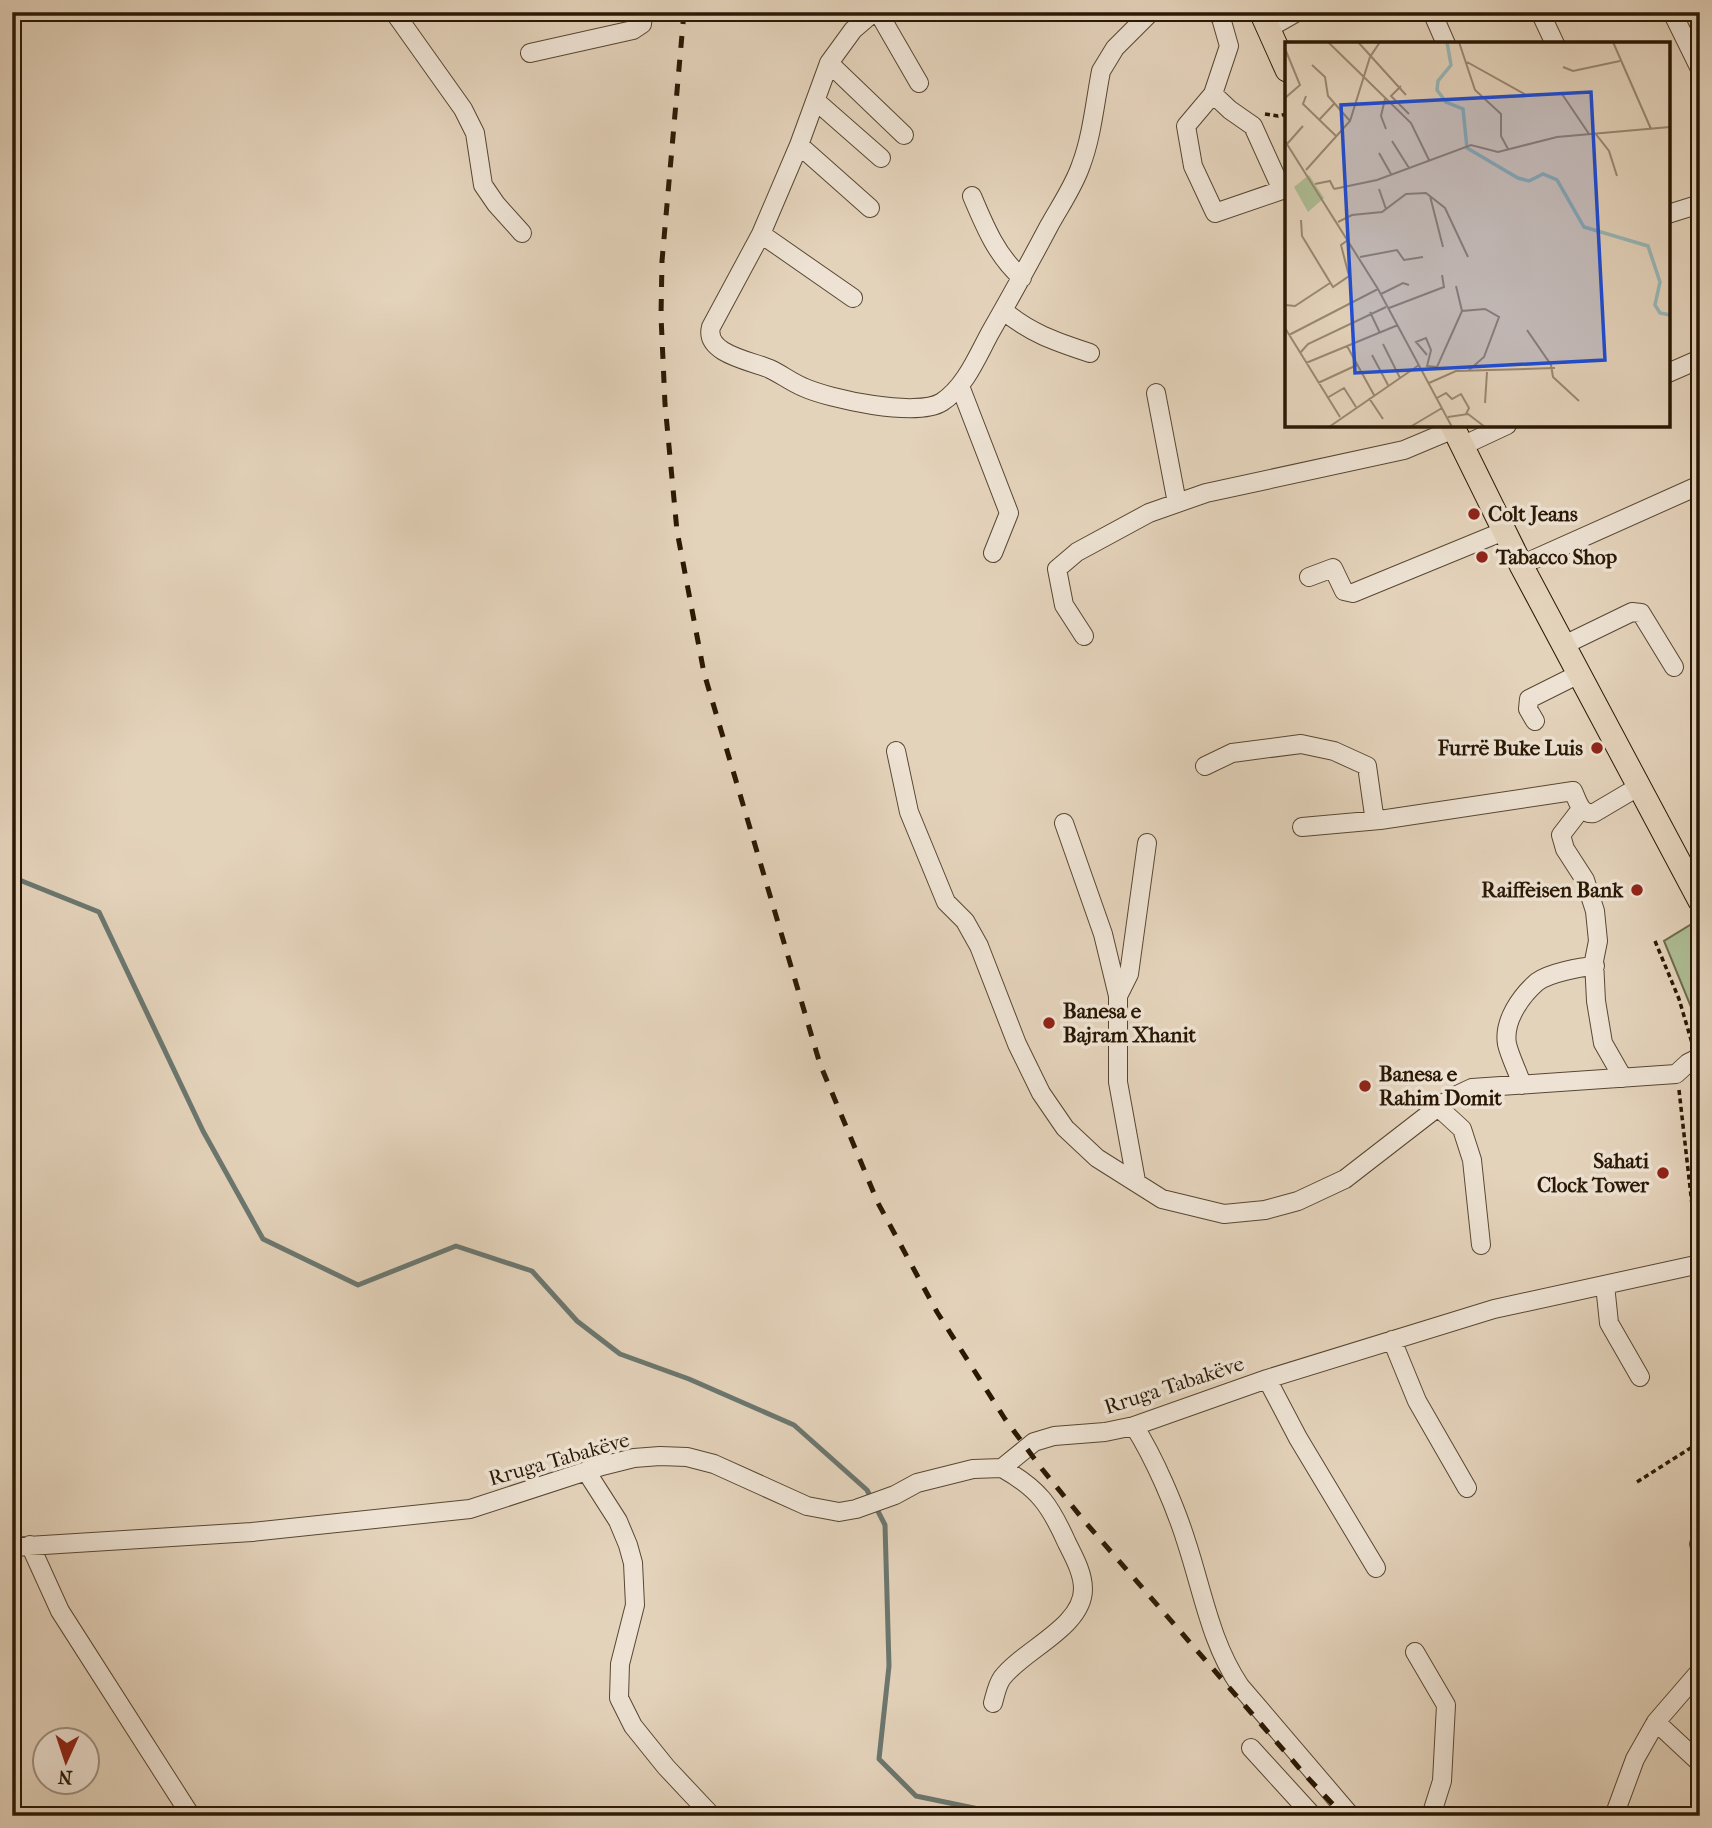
<svg xmlns="http://www.w3.org/2000/svg" width="1712" height="1828" viewBox="0 0 1712 1828" font-family="'IM FELL French Canon',serif">
	<style>
		.green { fill: #aebe95; stroke: #6c6b4c; stroke-width: 2 }
		.lines { fill: none; stroke-linecap: round; stroke-linejoin: round }
		.stream { stroke: #6b776f; stroke-width: 5 }
		.minor-casing { stroke: #584732; stroke-width: 20 }
		.major-casing { stroke: #2a1804; stroke-width: 25 }
		.path { stroke: #2a1804; stroke-width: 3.5; stroke-dasharray: 5 3.5; stroke-linecap: butt }
		.minor { stroke: #ede2d3; stroke-width: 18 }
		.major { stroke: #e4d3bb; stroke-width: 23 }
		.rail { stroke: #2a1804; stroke-width: 5; stroke-dasharray: 12 12; stroke-linecap: butt }
		.poi-dot { fill: #8f2418; stroke: #ede2d3; stroke-width: 2.5 }
		.labels { text-anchor: middle; stroke-width: 7; stroke-linejoin: round; paint-order: stroke }
		.poi-label { font-size: 21px; font-weight: bold; fill: #2a1804; stroke: #ede2d3; text-anchor: start }
		.street-label { font-size: 21px; fill: #2a1804; stroke: #ede2d3 }
		.inset-river { fill: none; stroke: #97b7b7; stroke-width: 3.5 }
		.inset-road { fill: none; stroke: #9a8872; stroke-width: 2 }
		.view { fill: #1d4ed8; fill-opacity: 0.15; stroke: #1d4ed8; stroke-width: 3.5 }
		.inset-edge { fill: none; stroke: #2a1804; stroke-width: 3.5 }
	</style>
	<rect width="100%" height="100%" fill="#e4d3bb"/>
	<filter id="stains"><feTurbulence type="fractalNoise" baseFrequency=".00286" numOctaves="4"/><feColorMatrix values="0 0 0 0 .2 0 0 0 0 .09 0 0 0 0 .02 0 0 0 .5 -.17"/></filter>
	<radialGradient id="worn" r=".72"><stop offset=".6" stop-color="#630" stop-opacity="0"/><stop offset="1" stop-color="#630" stop-opacity=".3"/></radialGradient>
	<path class="green" d="M1695 922 1700 932V1029L1664 941Z"/>
	<g class="lines">
		<path class="stream" d="M12 877 99 912 203 1131 263 1239 358 1285 456 1246 532 1271 577 1321 620 1354 689 1379 794 1425 867 1490 885 1525 889 1666 879 1759 916 1796 993 1812 998 1816"/>
		<g class="minor-casing">
			<path id="minor" d="M394 12 463 109 475 133 483 185 496 204 522 233
				M874 12 853 30 829 63 799 145 761 234 711 327C704 354 752 361 770 369 781 374 791 382 803 387 829 399 917 418 942 402 965 387 977 357 990 333 1010 298 1030 262 1049 226 1060 206 1074 186 1081 165 1092 136 1095 102 1101 71L1115 48 1151 12
				M878 12 919 83
				M1432 12 1446 44
				M1540 12 1555 44
				M1672 12 1700 69
				M1269 28 1297 12
				M530 53 633 30 642 24 643 12
				M829 63 904 135
				M1213 94 1230 110 1253 126 1282 190 1215 213 1193 166 1186 126 1213 94 1229 46 1221 18 1216 12
				M816 101 881 158
				M799 145 870 208
				M972 196C985 227 997 256 1022 278
				M1668 214 1700 204
				M761 234 853 298
				M1003 310C1029 333 1057 342 1090 353
				M1668 373 1700 359
				M960 386 1009 513 993 553
				M1156 393 1177 503
				M1462 446 1507 425
				M1521 565 1700 485
				M1309 577 1333 568 1344 591 1353 593 1504 531
				M1084 636 1064 605 1057 569 1077 552 1149 513 1206 493 1404 450 1454 429
				M1564 645 1632 612 1641 613 1674 667
				M1535 721 1528 709 1529 699 1579 674
				M896 751 909 812 946 902 965 921 979 946 1017 1044 1041 1093 1065 1128 1097 1158 1162 1199 1224 1214 1265 1210 1298 1201 1345 1179 1438 1107 1455 1096 1472 1088 1676 1074 1688 1063 1700 1057
				M1205 766 1232 753 1301 744 1334 751 1367 766 1374 815 1380 820 1573 791C1578 801 1580 815 1594 813L1638 787
				M1581 809 1561 835 1565 849 1585 880 1595 911 1598 941 1594 961 1596 1001 1603 1043 1623 1078
				M1064 823 1103 934 1118 996V1082L1136 1181
				M1302 827 1380 820
				M1118 996 1129 974 1147 843
				M1522 1085C1518 1072 1510 1057 1507 1044 1503 1021 1521 996 1537 982 1549 973 1580 967 1595 966
				M1438 1107 1462 1129 1472 1160 1481 1245
				M1605 1285 1609 1323 1640 1377
				M1392 1340 1417 1401 1467 1488
				M1267 1379 1298 1438 1376 1568
				M1134 1426C1154 1457 1176 1508 1187 1544 1203 1593 1211 1643 1240 1686L1351 1816
				M586 1471 618 1521 628 1545 633 1563 635 1605 620 1664 619 1698 633 1726 666 1767 712 1816
				M1699 1544H1700
				M30 1545 60 1611 191 1816
				M12 1547 252 1532 470 1509 602 1466 634 1458 660 1456 687 1457 714 1464 807 1506 839 1512 856 1509 895 1495 917 1483 973 1469 1002 1468 1034 1442 1054 1436 1105 1432 1134 1426 1267 1379 1494 1309 1700 1264
				M1415 1652 1446 1705 1442 1781 1431 1816
				M993 1703C995 1696 997 1685 1002 1678 1023 1650 1083 1627 1083 1589 1083 1573 1074 1557 1067 1543 1050 1505 1039 1489 1002 1468
				M1656 1722 1700 1763
				M1251 1748 1313 1816
				M1614 1816 1635 1759 1656 1722 1700 1671"/>
		</g>
		<g class="major-casing">
			<path id="major" d="M1261 12 1287 70
				M1452 425 1521 565 1700 901"/>
		</g>
		<path class="path" d="M1265 114 1278 116 1287 114
			M1655 941 1679 999 1692 1043
			M1679 1090 1697 1249
			M1637 1482 1700 1442"/>
		<use href="#minor" class="minor"/>
		<use href="#major" class="major"/>
		<path class="rail" d="M684 12 662 261 661 316 665 404 677 531 704 673 820 1064 878 1203 937 1312 1005 1419 1042 1469 1086 1523 1307 1777 1344 1816"/>
	</g>
	<g class="poi-dot">
		<circle cx="1474" cy="514" r="7"/>
		<circle cx="1482" cy="557" r="7"/>
		<circle cx="1597" cy="748" r="7"/>
		<circle cx="1637" cy="890" r="7"/>
		<circle cx="1049" cy="1023" r="7"/>
		<circle cx="1365" cy="1086" r="7"/>
		<circle cx="1663" cy="1173" r="7"/>
	</g>
	<g class="labels">
		<g class="poi-label">
			<text x="1488" y="521">Colt Jeans</text>
			<text x="1496" y="564">Tabacco Shop</text>
			<text x="1583" y="755" text-anchor="end">Furrë Buke Luis</text>
			<text x="1623" y="897" text-anchor="end">Raiffeisen Bank</text>
			<text x="1063" y="1018">Banesa e<tspan x="1063" dy="24">Bajram Xhanit</tspan></text>
			<text x="1379" y="1081">Banesa e<tspan x="1379" dy="24">Rahim Domit</tspan></text>
			<text x="1649" y="1168" text-anchor="end">Sahati<tspan x="1649" dy="24">Clock Tower</tspan></text>
		</g>
		<g class="street-label">
			<text transform="translate(1174 1385) rotate(-18)" y="7">Rruga Tabakëve</text>
			<text transform="translate(559 1459) rotate(-16)" y="7">Rruga Tabakëve</text>
		</g>
	</g>
	<g transform="translate(1285 42)">
		<rect width="385" height="385" fill="#e4d3bb"/>
		<path d="M24 133 39 156 23 170 9 145Z" fill="#aebe95"/>
		<path class="inset-river" d="M162 0 166 23 153 39 152 48 161 60 178 67 182 106 233 136 244 139 258 132 272 138 299 185 363 204 375 240 370 263 375 271 385 273"/>
		<path class="inset-road" d="M43 0 126 81 144 118M73 0 121 53M174 0 190 48 216 72V94L223 107M328 0 366 87M182 20 241 53M27 23 40 35 43 54 65 79M278 25 288 29 335 19M116 44 106 54 124 72M277 52 304 92M21 54 18 62 52 95M0 56 15 43 1 9M100 57 96 74 101 87M34 78 49 62M310 91 324 109 332 134M0 99 93 247 167 385M107 99 124 126M2 102 18 84M94 111 106 132M21 128 65 79 85 15 95 0M30 142 45 139 49 147M49 147 92 138 186 103 213 110 272 95 385 85M94 147 101 167M145 154 158 205M16 178 17 194 48 245 64 234 56 203 63 198M53 180 67 173 97 170 121 152 141 151 160 166 183 215M75 215 112 208 119 218 138 215M171 244 177 269M96 252 118 241 124 243M0 263 10 264 45 241M104 266 159 245 157 233M85 270 95 291M0 286 55 375M242 288 266 323 268 335 294 359M4 293 93 247M98 302 115 336M62 304 89 353M15 311 23 302 101 265M87 313 103 343M142 313 131 300 141 296 146 308 142 324 152 325 177 269 200 267 214 275 199 315 184 328M21 321 113 283M33 341 72 323M144 341 171 329 270 326M42 356 59 346 71 365M84 356 98 377M152 356 161 351 167 357 176 352 184 366 181 372M200 361 202 330M163 375 183 372 200 385M44 385 134 323M125 385 157 366"/>
		<path class="view" d="M306 50 320 318 70 331 56 63Z"/>
		<rect width="385" height="385" class="inset-edge"/>
	</g>
	<rect width="1712" height="1828" fill="none" stroke="#e4d3bb" stroke-width="42"/>
	<rect x="14" y="14" width="1684" height="1800" fill="none" stroke="#2a1804" stroke-width="3.5"/>
	<rect x="21" y="21" width="1670" height="1786" fill="none" stroke="#2a1804" stroke-width="2"/>
	<g transform="translate(66 1761) rotate(183)"><circle r="33" fill="#ede2d3" stroke="#9f9180" stroke-width="2"/>
	<path d="M0-5L12 26L0 18L-12 26Z" fill="#8f2418"/>
	<text y="-10" font-size="19" font-weight="bold" text-anchor="middle" fill="#2a1804">N</text>
	</g>
	<rect width="100%" height="100%" filter="url(#stains)"/>
	<rect width="100%" height="100%" fill="url(#worn)"/>
</svg>
